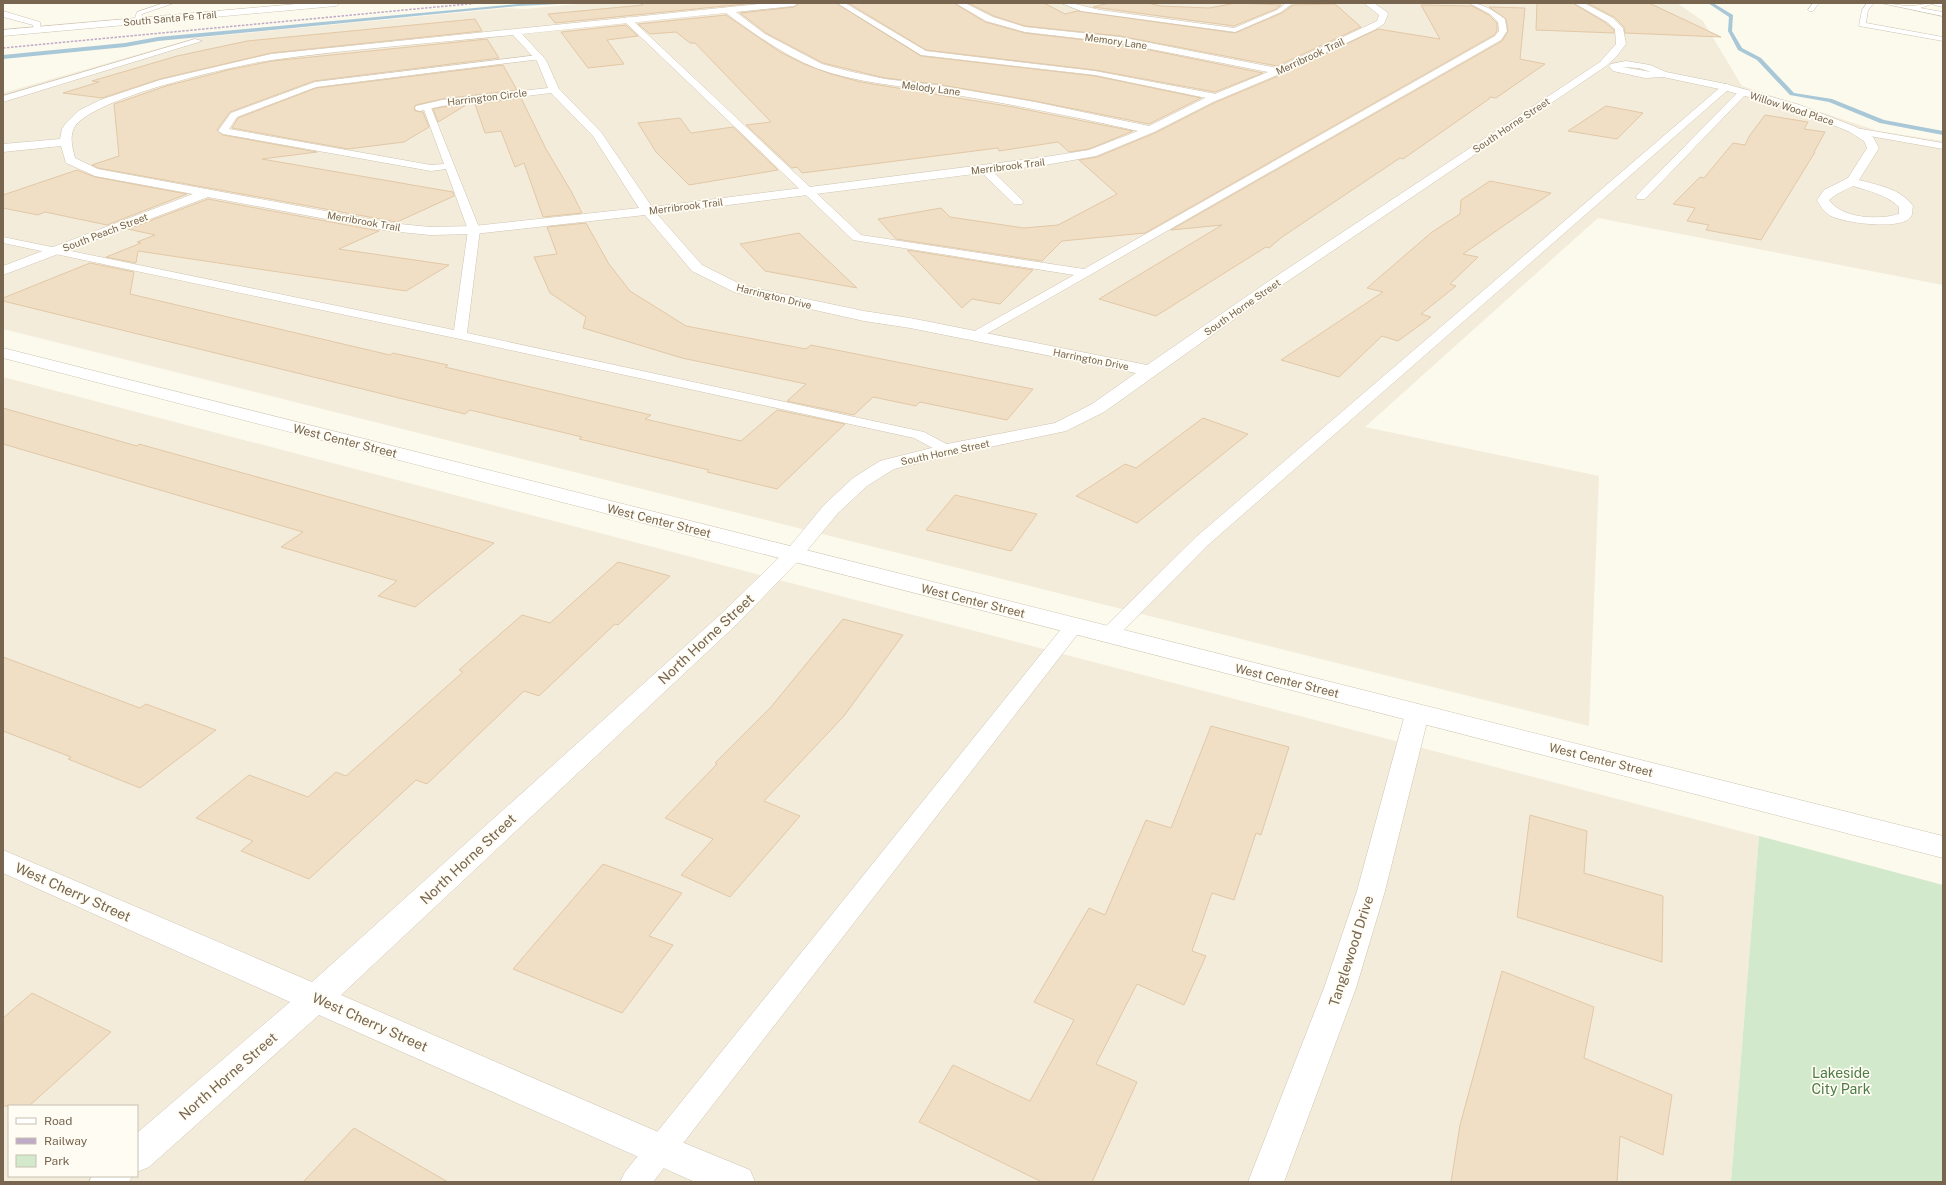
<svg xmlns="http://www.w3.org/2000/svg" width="1946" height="1185" viewBox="0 0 1946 1185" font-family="'Public Sans',sans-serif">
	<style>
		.residential { fill: #f4ecdb; fill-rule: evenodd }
		.green { fill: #d2eacb }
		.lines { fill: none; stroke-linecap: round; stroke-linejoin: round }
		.stream { fill: #a8c7d7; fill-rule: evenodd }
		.building { fill: #f0dec5; stroke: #e2c8a6 }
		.service-casing { stroke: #cec4b1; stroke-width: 1 }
		.minor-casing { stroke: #cec4b1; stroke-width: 1 }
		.tertiary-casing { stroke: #cec4b1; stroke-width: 1 }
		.secondary-casing { stroke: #cfc3ad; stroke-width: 1 }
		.service { fill: #fff; fill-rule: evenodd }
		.minor { fill: #fff; fill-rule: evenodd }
		.tertiary { fill: #fff; fill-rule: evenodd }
		.secondary { fill: #fff; fill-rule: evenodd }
		.rail { stroke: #bfaac7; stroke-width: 1.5; stroke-dasharray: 2.5 1.5; stroke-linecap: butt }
		.labels { text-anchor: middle; stroke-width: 3.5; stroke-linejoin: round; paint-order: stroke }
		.far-street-label { font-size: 10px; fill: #77654f; stroke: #fefcf3 }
		.street-label { font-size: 12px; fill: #77654f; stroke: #fefcf3 }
		.near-street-label { font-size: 14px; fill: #77654f; stroke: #fefcf3 }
		.near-park-label { font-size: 14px; fill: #4d7c47; stroke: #fefcf3 }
	</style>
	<rect width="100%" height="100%" fill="#fcf9ed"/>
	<path class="residential" d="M588 3H1677L1703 21 1742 86 1878 131 1943 141V285L1598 218 1365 427 1599 476 1589 726 3 329V93L195 38 508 8 525 9Z
		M3 377 1759 836 1731 1182H3ZM9 1106H137V1176H9Z"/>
	<path class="green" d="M1759 836 1943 885V1182H1731Z"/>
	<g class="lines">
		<path class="stream" d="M579 3 518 6 158 41 125 47 3 59V55L125 43 158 37 518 4Z
			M1708 3H1713L1733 15 1732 31 1742 48 1761 58 1794 93 1832 99 1884 120 1943 131V135L1880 123 1829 102 1790 95 1757 60 1738 50 1728 31 1729 17Z"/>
	</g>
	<path class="building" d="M640 3H755L555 23 548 14 643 5Z
		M799 3H836L921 56 1095 76 1201 98 1149 124 1035 101 936 84 885 78 823 63 766 33 740 13 794 7Z
		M848 3H954L985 22 1025 33 1120 44 1263 73 1215 92 1095 70 926 50Z
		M968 3H1044L1065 14 1077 11 1235 33 1282 13 1293 5 1335 4 1361 27 1277 66 1120 36 1025 26 994 16Z
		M1109 3H1148L1161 6 1209 8 1236 3 1281 5 1276 9 1234 26 1093 7Z
		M1537 3H1573L1606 23 1614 30V33L1536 30Z
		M1587 3H1649L1721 37 1625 33 1624 27 1614 17Z
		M1421 5 1472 6 1489 15 1497 23V31L1494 35 1145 233 1062 241 1042 261 896 239 878 219 941 208 950 217 1024 228 1058 225 1117 194 1079 160 1097 157 1155 133 1214 103 1283 74 1378 29 1440 39Z
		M1489 7 1525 8 1520 59 1545 64 1496 98 1490 97 1489 99 1403 159 1400 158 1282 237 1269 248 1266 247 1156 316 1099 299 1222 225 1171 230 1502 41 1508 31 1506 19Z
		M726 15 780 52 804 64 831 74 861 82 1013 107 1133 131 1089 149 1069 152 1058 142 999 151 998 148 802 173 797 167 792 168 746 125 771 122 695 43H690L676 32 650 34 638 24Z
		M475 19 482 31 271 53 160 79 102 98 63 93 99 82 92 81 177 56 247 41Z
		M626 25 638 36 607 40 624 64 588 68 561 32Z
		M487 39 499 58 314 81 230 112 217 130 223 135 317 152 262 159 453 192 454 196 397 222 98 168 92 165 119 156 114 104 166 86 228 70 272 61Z
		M503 65 517 90 442 99 416 105 414 107 415 111 423 112 429 127 404 142 348 149 232 128 238 118 316 88Z
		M521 98 546 149 571 191 582 213 543 217 524 163 515 167 501 131 485 133 475 104Z
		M466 105 438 122 433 109 442 107Z
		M1606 106 1643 113 1617 139 1568 131Z
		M1765 115 1808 122 1804 129 1825 132 1814 152H1815L1761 240 1706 230 1709 225 1687 221 1695 208 1673 204 1700 177 1704 178 1733 143 1745 145 1750 135Z
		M680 118 691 133 733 127 778 170 689 185 656 152 638 123Z
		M77 170 95 177 187 194 107 225 45 212 38 215 3 208V195Z
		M1490 181 1551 193 1463 254 1478 257 1450 284 1456 286 1421 314 1431 317 1398 341 1382 336 1339 377 1281 360 1383 292 1367 288 1432 232 1460 214 1461 200Z
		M208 199 379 231 339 249 449 265 406 291 138 251 136 263 106 257 141 243 137 242 155 235 128 229Z
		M586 223 609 264 630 291 686 326 806 349 811 345 1033 389 1007 420 920 402 916 406 873 397 854 415 787 401 806 384 682 358 583 328 586 317 550 293 534 257 557 254 547 227Z
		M799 233 857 288 765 271 740 244Z
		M907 250 1033 270 1000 304 972 299 962 308Z
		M90 263 134 272 130 294 390 355 393 353 448 365 445 367 651 415 645 419 741 441 777 410 845 424 777 489 707 472 709 470 579 439 582 437 470 410 465 414 395 397 3 301V298Z
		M3 408 137 446 139 444 494 543 415 607 378 596 397 581 281 547 303 532 3 444Z
		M1203 418 1248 434 1137 523 1076 496 1125 464 1136 468Z
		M955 495 1037 514 1011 551 926 530Z
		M618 562 670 576 618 625 615 624 539 696 524 691 427 784 416 780 309 879 241 851 253 841 196 818 249 775 308 797 336 772 346 776 463 672 459 670 522 615 550 623Z
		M843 619 903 635 844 716 764 801 800 816 730 897 681 875 713 839 665 818 717 764 715 763 771 707Z
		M3 657 140 708 146 704 216 730 140 788 68 759 71 757 3 731Z
		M1211 726 1289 747 1261 835 1256 833 1234 900 1212 893 1192 951 1206 956 1184 1005 1137 984 1096 1064 1137 1082 1092 1182H1042L919 1122 953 1065 1030 1101 1074 1020 1034 1002 1089 908 1105 915 1146 820 1171 828Z
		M1530 815 1587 831 1584 873 1663 896 1662 962 1517 917Z
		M603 864 682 893 649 936 673 945 622 1013 513 969Z
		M1502 971 1594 1007 1584 1058 1672 1095 1663 1155 1620 1136 1617 1182H1451L1460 1125Z
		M32 993 111 1032 29 1106H3V1018Z
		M354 1128 448 1182H303Z"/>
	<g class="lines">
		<g class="service-casing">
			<path id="service" d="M164 3H174L142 14 141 23 134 21 137 12Z
				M837 3H845L926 51 1095 71 1216 94 1220 97 1216 100 1095 75 921 55Z
				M1061 3H1071L1100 10 1234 28 1277 10 1286 3H1293L1281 12 1235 32 1081 11Z
				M1469 3C1483 3 1494 11 1505 19L1507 31 1501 40 976 340 971 339 969 336 971 333 1074 275 853 240 622 19 629 17 861 235 1084 269 1495 36 1499 31 1498 22 1490 14Z
				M1813 3H1819L1813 11H1809L1808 10Z
				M1867 3H1874L1868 10 1866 23 1943 37V41L1859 26 1862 10Z
				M1881 3C1890 3 1900 6 1910 6 1918 6 1927 3 1935 3L1920 8 1943 12V16Z
				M195 39 202 41 3 102V96Z
				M538 55 542 57 541 59 316 87 237 117 229 129 431 165 444 164 423 107 427 104 430 105 480 230 467 333 924 432 952 447 955 450 952 453H942L914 438 460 339 3 243V237L454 330 468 230 446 169 431 171 223 134 218 131 231 113 315 82Z
				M1726 84 1729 85V89L1208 545 1114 640 1107 642 1100 640 1098 636 1100 632 1196 537 1723 85Z
				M1743 89 1747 92 1746 94 1645 199H1637L1636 197 1637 195 1740 90Z
				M1856 128 1943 143V149L1853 133 1851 131Z
				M984 166 988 167 1022 200 1023 202 1022 204H1014L980 171 979 169 980 167Z
				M1073 621 1080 623 1082 627 1080 631 653 1182H620L625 1172 1066 623Z"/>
		</g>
		<g class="minor-casing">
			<path id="minor" d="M770 3H798L794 6 736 12 765 34 822 64 848 71 885 79 936 85 1035 102 1149 126 1205 98 1268 72 1120 43 1025 32 986 21 955 3H965L993 17 1025 27 1120 37 1277 68 1377 21 1379 15 1364 3H1374L1387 12 1388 14 1384 24 1374 30 1282 73 1213 102 1154 132 1096 156 1045 165 657 214 702 265 744 286 864 311 910 318 1147 365 1275 277 1600 62 1616 44 1615 29 1607 22 1574 3H1584L1613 18 1623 28 1626 44 1616 57 1606 66 1285 283 1104 412 1066 431 947 456 894 469 867 486 838 513 800 559 737 624 341 995 672 1138 750 1170 755 1182H695L319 1015 149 1167 137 1172V1133L290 1002 3 873V850L312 982 721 614 786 551 824 505 853 478 880 461 947 444 1055 423 1092 404 1136 373 910 328 864 321 734 292 692 271 645 215 474 234 430 235 390 231 208 197 3 275V266L193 194 95 176 66 163 61 146 3 152V144L60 139 62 129 66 123 78 111 100 100 160 80 271 54ZM726 13C753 33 785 56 816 68 856 83 897 85 938 92 1005 103 1072 116 1138 131L1089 150 1045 157 652 207 601 132 559 89 546 60 522 34ZM513 35 537 61 548 88 442 100 416 106 415 108 416 110 420 111 442 106 551 93 593 136 639 208 474 226 430 227 390 223 98 169 75 158C73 149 69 138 74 128 90 98 236 65 272 60 352 49 433 43 513 35Z
				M3 11 40 22 41 30 40 32H34L33 25 3 17Z
				M1626 61 1650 65 1666 72 1726 84 1800 105 1856 127 1873 137 1879 148 1859 180C1878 185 1901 189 1913 206 1912 210 1913 215 1910 218 1898 230 1845 223 1831 216 1824 212 1821 207 1817 200L1824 190 1848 178 1867 148 1864 141 1848 131 1792 109 1724 90 1663 77 1645 78 1613 71 1609 66 1611 64ZM1622 67 1639 68 1651 72ZM1853 186C1869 191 1887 195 1899 207V214C1879 220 1842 219 1829 200L1837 194Z
				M1417 706 1426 708 1429 714 1385 891 1356 988 1284 1182H1248L1324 988 1357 891 1405 714 1408 708Z
				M92 1176H132L129 1182H89Z"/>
		</g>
		<g class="tertiary-casing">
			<path id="tertiary" d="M308 3H340L336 6 3 36V30Z
				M3 348 1943 836V858L3 358Z"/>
		</g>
		<g class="secondary-casing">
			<path id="secondary" d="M1933 3H1943V7L1934 5Z"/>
		</g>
		<use href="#service" class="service"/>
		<use href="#minor" class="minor"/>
		<use href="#tertiary" class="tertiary"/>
		<use href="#secondary" class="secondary"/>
		<path class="rail" d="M3 48 479 3"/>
	</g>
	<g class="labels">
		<g class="far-street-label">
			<text transform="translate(170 18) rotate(-5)" y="4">South Santa Fe Trail</text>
			<text transform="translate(1116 41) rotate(8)" y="4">Memory Lane</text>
			<text transform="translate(1310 56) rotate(-25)" y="4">Merribrook Trail</text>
			<text transform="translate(931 88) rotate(7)" y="4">Melody Lane</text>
			<text transform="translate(487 97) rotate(-7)" y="4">Harrington Circle</text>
			<text transform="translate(1792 108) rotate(18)" y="4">Willow Wood Place</text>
			<text transform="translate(1511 125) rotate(-34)" y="4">South Horne Street</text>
			<text transform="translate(1008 166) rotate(-7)" y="4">Merribrook Trail</text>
			<text transform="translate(686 206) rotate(-7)" y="4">Merribrook Trail</text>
			<text transform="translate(364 221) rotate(10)" y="4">Merribrook Trail</text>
			<text transform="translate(105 232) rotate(-21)" y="4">South Peach Street</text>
			<text transform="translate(774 296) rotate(14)" y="4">Harrington Drive</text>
			<text transform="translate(1242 307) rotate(-35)" y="4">South Horne Street</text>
			<text transform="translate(1091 359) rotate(11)" y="4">Harrington Drive</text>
			<text transform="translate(945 452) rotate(-12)" y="4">South Horne Street</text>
		</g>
		<g class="street-label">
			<text transform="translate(345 441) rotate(14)" y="4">West Center Street</text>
			<text transform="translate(659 521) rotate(14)" y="4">West Center Street</text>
			<text transform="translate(973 601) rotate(14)" y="4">West Center Street</text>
			<text transform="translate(1287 681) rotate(14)" y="4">West Center Street</text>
			<text transform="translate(1601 760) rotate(14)" y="4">West Center Street</text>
		</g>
		<g class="near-street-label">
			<text transform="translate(706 639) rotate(-43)" y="5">North Horne Street</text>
			<text transform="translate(468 859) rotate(-43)" y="5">North Horne Street</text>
			<text transform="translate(73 892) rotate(24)" y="5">West Cherry Street</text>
			<text transform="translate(1351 951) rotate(-72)" y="5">Tanglewood Drive</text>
			<text transform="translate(370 1022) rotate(24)" y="5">West Cherry Street</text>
			<text transform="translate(228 1076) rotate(-41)" y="5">North Horne Street</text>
		</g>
		<g class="near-park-label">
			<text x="1841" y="1078">Lakeside<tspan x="1841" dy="16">City Park</tspan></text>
		</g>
	</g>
	<rect width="1946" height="1185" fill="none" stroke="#77654f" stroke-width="8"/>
	<rect x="8" y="1105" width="130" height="72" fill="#fefcf3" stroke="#c8c0b1"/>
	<rect x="16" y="1118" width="20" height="6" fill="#ffffff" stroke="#c8c0b1"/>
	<text x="44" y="1125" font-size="12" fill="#77654f">Road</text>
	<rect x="16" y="1138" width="20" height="6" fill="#bfaac7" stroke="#c8c0b1"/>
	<text x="44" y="1145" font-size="12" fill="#77654f">Railway</text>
	<rect x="16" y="1155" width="20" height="12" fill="#d2eacb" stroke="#c8c0b1"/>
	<text x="44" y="1165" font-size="12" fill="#77654f">Park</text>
</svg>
